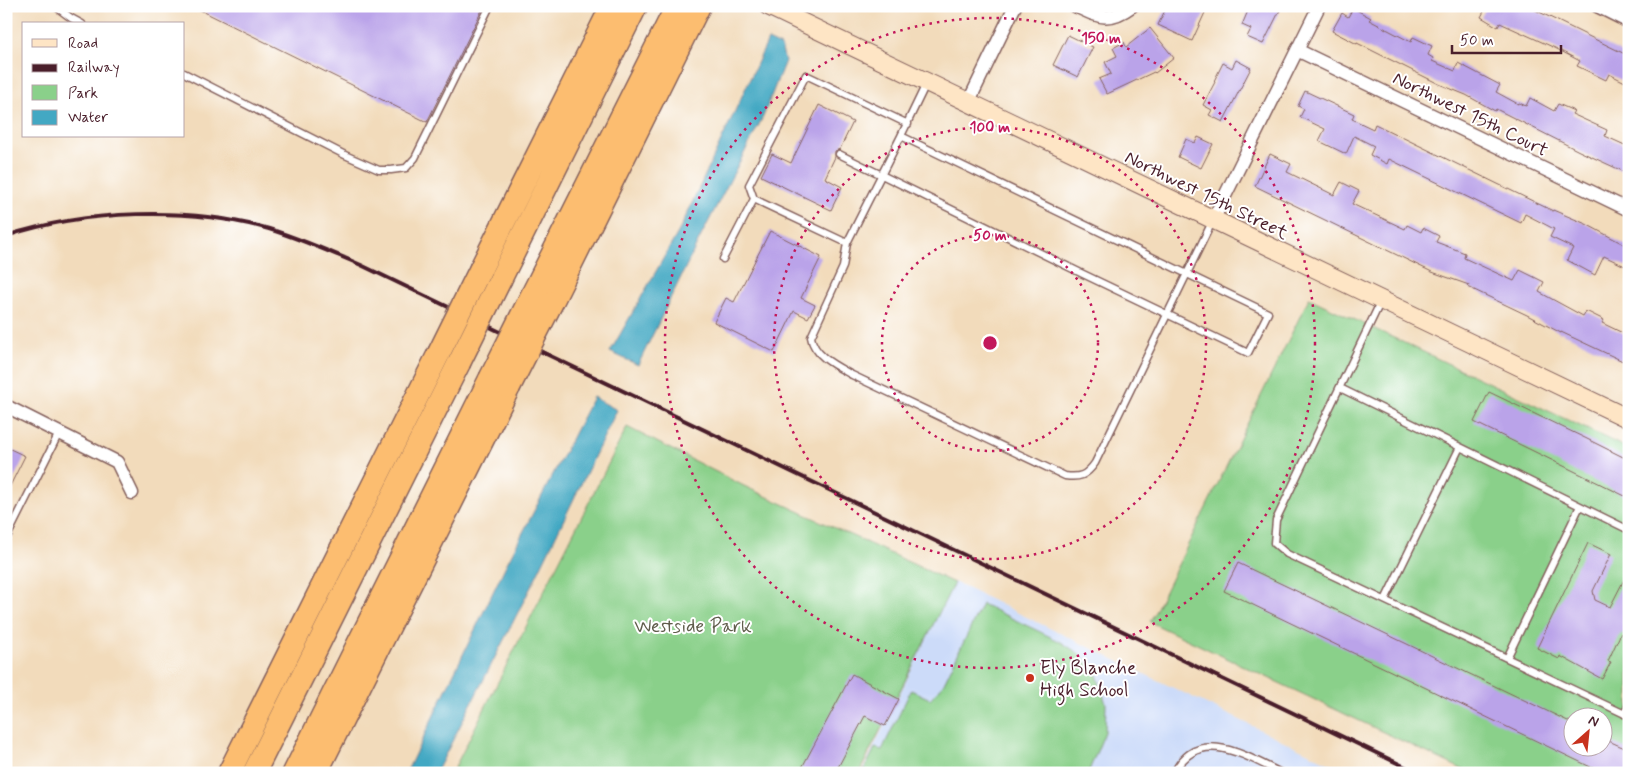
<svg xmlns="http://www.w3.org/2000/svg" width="1635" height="779" viewBox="0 0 1635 779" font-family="Mynerve,sans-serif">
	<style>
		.built { fill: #ccdbf9 }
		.green { fill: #8ad08a; stroke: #6a785a; fill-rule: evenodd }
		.water { fill: #43a8c3; stroke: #466477 }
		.building { fill: #baa3e9 }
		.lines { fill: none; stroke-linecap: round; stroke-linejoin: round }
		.lane-casing { stroke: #85615d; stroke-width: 9 }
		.street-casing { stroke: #85615d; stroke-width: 15 }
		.secondary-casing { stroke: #85615d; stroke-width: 20 }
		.highway-casing { stroke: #85615d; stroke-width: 25 }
		.lane { stroke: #fff; stroke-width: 6 }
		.street { stroke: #fff; stroke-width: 12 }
		.secondary { stroke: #fee5c5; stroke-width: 18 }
		.highway { stroke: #fcbd6f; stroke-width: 22 }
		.rail { stroke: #4a1f2b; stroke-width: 4 }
		.highway-bridge-casing { stroke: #85615d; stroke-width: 25; stroke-linecap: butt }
		.highway-bridge { stroke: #fcbd6f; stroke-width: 22 }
		.ring { fill: none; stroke: #c2185b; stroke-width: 2.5; stroke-dasharray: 2.5 5 }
		.poi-dot { fill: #c8321e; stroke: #fff; stroke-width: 2 }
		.labels { text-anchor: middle; stroke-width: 4; stroke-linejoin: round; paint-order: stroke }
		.street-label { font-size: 19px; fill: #4a1f2b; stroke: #fff }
		.park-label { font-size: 19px; fill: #605d4c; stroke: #fff }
		.poi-label { font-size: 19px; fill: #4a1f2b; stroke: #fff; text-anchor: start }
		.centre { fill: #c2185b; stroke: #fff; stroke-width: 2.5 }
		.ring-label { font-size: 15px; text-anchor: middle; font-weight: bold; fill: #c2185b; stroke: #fff; stroke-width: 4; stroke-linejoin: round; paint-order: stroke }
	</style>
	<rect width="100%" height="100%" fill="#fff"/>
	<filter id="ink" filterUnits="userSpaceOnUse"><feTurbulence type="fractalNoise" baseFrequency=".02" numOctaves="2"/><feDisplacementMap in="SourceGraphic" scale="10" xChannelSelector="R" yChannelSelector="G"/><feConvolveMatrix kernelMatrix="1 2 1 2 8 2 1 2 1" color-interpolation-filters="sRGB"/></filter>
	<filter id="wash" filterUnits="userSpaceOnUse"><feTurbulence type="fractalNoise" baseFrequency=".0096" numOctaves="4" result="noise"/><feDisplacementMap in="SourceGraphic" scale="20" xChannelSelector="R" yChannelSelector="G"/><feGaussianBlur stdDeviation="1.12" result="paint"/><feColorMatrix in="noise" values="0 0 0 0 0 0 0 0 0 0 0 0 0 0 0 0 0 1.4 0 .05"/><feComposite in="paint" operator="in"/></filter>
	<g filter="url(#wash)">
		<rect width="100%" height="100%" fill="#f2dbbb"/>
		<path class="built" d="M954 582 1350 773H861Z"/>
		<path class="green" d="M1309 298 1629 449V773H1470L1150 622ZM1572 716H1602V746H1572Z
			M627 427 744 486 954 583 859 773H452Z
			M982 604 1061 642 1081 655 1097 675 1106 704 1105 732 1088 773 863 772 875 748 882 750 911 690 930 699 943 685Z"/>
		<path class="water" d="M768 40 781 46 785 61 763 117 699 240 638 365 610 352 680 229Z
			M593 397 617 410 534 581 436 773H406L505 567Z"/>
		<g id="blocks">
			<path class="building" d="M192 6H484L427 122Z
				M1167 6H1208L1192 41 1158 25Z
				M1250 6H1282L1263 44 1247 37 1251 29 1242 25Z
				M1487 6H1527L1629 56V84L1609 74 1606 80 1577 66 1580 61 1555 48 1500 23 1498 27 1481 17Z
				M1353 8 1371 18 1369 20 1411 42 1413 37 1432 46 1428 55 1433 58 1432 61 1455 71 1458 63 1500 85 1496 92 1518 104 1519 103 1526 106 1530 98 1554 111 1558 104 1574 111 1572 114 1607 130 1605 136 1629 147V174L1579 151 1496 109 1495 111 1466 95 1439 84 1357 43V44L1332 31 1342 13 1348 17Z
				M1150 28 1174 58 1155 73 1154 72 1107 94 1099 79 1111 74 1105 62 1117 56 1113 48 1124 42 1126 47Z
				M1068 35 1093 47 1078 77 1053 65Z
				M1236 60 1251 68 1223 122 1209 115 1212 110 1203 105 1215 82 1214 81 1223 63 1232 68Z
				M1305 91 1354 114 1352 119 1373 129 1375 124 1553 211V210L1586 224 1629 247V268L1604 256 1595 275 1567 260 1573 248 1550 237 1554 229 1525 214 1521 223 1389 159 1387 164 1370 155 1374 146 1354 136 1346 154 1319 141 1325 129 1300 117 1304 109 1298 106Z
				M819 105 853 122 840 149 835 151V157L825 178 842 187 831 210 761 176 772 154 791 163Z
				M1198 137 1213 144 1201 168 1178 157 1186 139 1195 143Z
				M1270 154 1291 164 1287 172 1334 195 1341 182 1359 191 1352 204 1405 229 1407 225 1421 232 1423 228 1439 236 1436 242 1465 253 1464 258 1514 281 1520 270 1544 282 1539 292 1583 316 1586 311 1604 320 1602 323 1629 336V364L1561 332V333L1527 315 1468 287 1469 285 1432 272 1255 186Z
				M770 231 821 257 801 298 815 305 808 318 794 311 774 352 714 322 726 298 734 302Z
				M1489 392 1585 438 1629 460V498L1474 422Z
				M6 447 25 456 6 494Z
				M1588 543 1611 554 1593 591 1595 600 1610 607 1629 570V624L1623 635 1621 633 1608 661 1611 662 1602 679 1560 656 1559 659 1537 648Z
				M1238 563 1572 723V746H1602V738L1629 750V773H1603L1224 591Z
				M852 674 899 699 885 726 865 716 835 773H799Z"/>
		</g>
	</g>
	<g filter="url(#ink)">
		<use href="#blocks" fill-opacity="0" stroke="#85615d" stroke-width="1"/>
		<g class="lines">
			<g class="lane-casing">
				<path id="lane" d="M55 6 71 18 82 24
					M184 73 345 155 379 170H391L406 168 415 158 490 6
					M839 154 1083 274 1248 353 1268 313 901 136 926 84
					M754 199 749 185 806 75 908 124
					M847 243 843 267 811 337C814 356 836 366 852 375L1065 476C1079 478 1086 476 1095 463L1213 220
					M723 259 754 199 847 243 901 136
					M1381 301 1276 520 1274 543 1287 554 1629 716
					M1340 388 1629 530
					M6 539 59 433
					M1385 600 1460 447
					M1507 658 1580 506
					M1624 714 1629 705
					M1174 773C1198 725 1246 756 1281 773"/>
			</g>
			<g class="street-casing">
				<path id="street" d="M1075 6C1099 17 1109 23 1132 6
					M1597 6 1629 22
					M1297 50 1629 210
					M968 103 1015 6
					M1213 220 1319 6
					M6 406 117 462 132 493"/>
			</g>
			<g class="secondary-casing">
				<path id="secondary" d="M768 6 1629 419"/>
			</g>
			<g class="highway-casing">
				<path id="highway" d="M481 268 612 6
					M501 278 636 6
					M533 293 677 6
					M552 302 699 6
					M229 773 439 353
					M254 773 459 363
					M294 773 490 379
					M316 773 509 387"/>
			</g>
			<use href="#lane" class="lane"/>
			<use href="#street" class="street"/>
			<use href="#secondary" class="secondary"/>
			<use href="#highway" class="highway"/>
			<path class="rail" d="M6 236C85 210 189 206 269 229 301 239 331 252 361 265L1418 773"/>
			<g class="highway-bridge-casing">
				<path id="highway-bridge" d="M439 353 481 268
					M459 363 501 278
					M490 379 533 293
					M509 387 552 302"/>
			</g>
			<use href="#highway-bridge" class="highway-bridge"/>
		</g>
	</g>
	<g class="ring">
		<circle cx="990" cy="343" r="108"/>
		<circle cx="990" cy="343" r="216"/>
		<circle cx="990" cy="343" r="325"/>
	</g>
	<circle class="poi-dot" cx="1030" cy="678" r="5"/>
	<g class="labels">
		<g class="street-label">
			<text transform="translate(1471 113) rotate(26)" y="7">Northwest 15th Court</text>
			<text transform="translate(1207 194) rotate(26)" y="7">Northwest 15th Street</text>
		</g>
		<g class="park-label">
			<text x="693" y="632">Westside Park</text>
		</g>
		<g class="poi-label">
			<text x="1040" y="674">Ely Blanche<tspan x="1040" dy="22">High School</tspan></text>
		</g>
	</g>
	<circle cx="990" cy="343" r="8" class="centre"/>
	<g class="ring-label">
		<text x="1101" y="43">150 m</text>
		<text x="990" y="132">100 m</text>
		<text x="990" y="240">50 m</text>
	</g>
	<rect width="1635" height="779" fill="none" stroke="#fff" stroke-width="25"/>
	<rect x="22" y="22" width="162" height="115" fill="#ffffff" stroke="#b7a5aa"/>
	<rect x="32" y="39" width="25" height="8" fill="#fee5c5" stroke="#b7a5aa"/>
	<text x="68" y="48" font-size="15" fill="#4a1f2b">Road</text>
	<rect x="32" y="64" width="25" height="8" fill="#4a1f2b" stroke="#b7a5aa"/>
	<text x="68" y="72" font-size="15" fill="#4a1f2b">Railway</text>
	<rect x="32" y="85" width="25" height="15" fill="#8ad08a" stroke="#b7a5aa"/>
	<text x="68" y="98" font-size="15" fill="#4a1f2b">Park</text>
	<rect x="32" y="110" width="25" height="15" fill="#43a8c3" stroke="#b7a5aa"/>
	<text x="68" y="122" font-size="15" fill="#4a1f2b">Water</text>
	<g transform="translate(1588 732) rotate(27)"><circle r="24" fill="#ffffff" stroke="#b7a5aa"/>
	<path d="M0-4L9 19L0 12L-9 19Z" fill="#c8321e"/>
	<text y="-8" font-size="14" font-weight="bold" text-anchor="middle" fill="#4a1f2b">N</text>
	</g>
	<path d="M1452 45v8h109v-8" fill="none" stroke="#4a1f2b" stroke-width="2.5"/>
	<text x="1460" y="45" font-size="15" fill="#4a1f2b" stroke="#ffffff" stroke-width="4" paint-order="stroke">50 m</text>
</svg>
